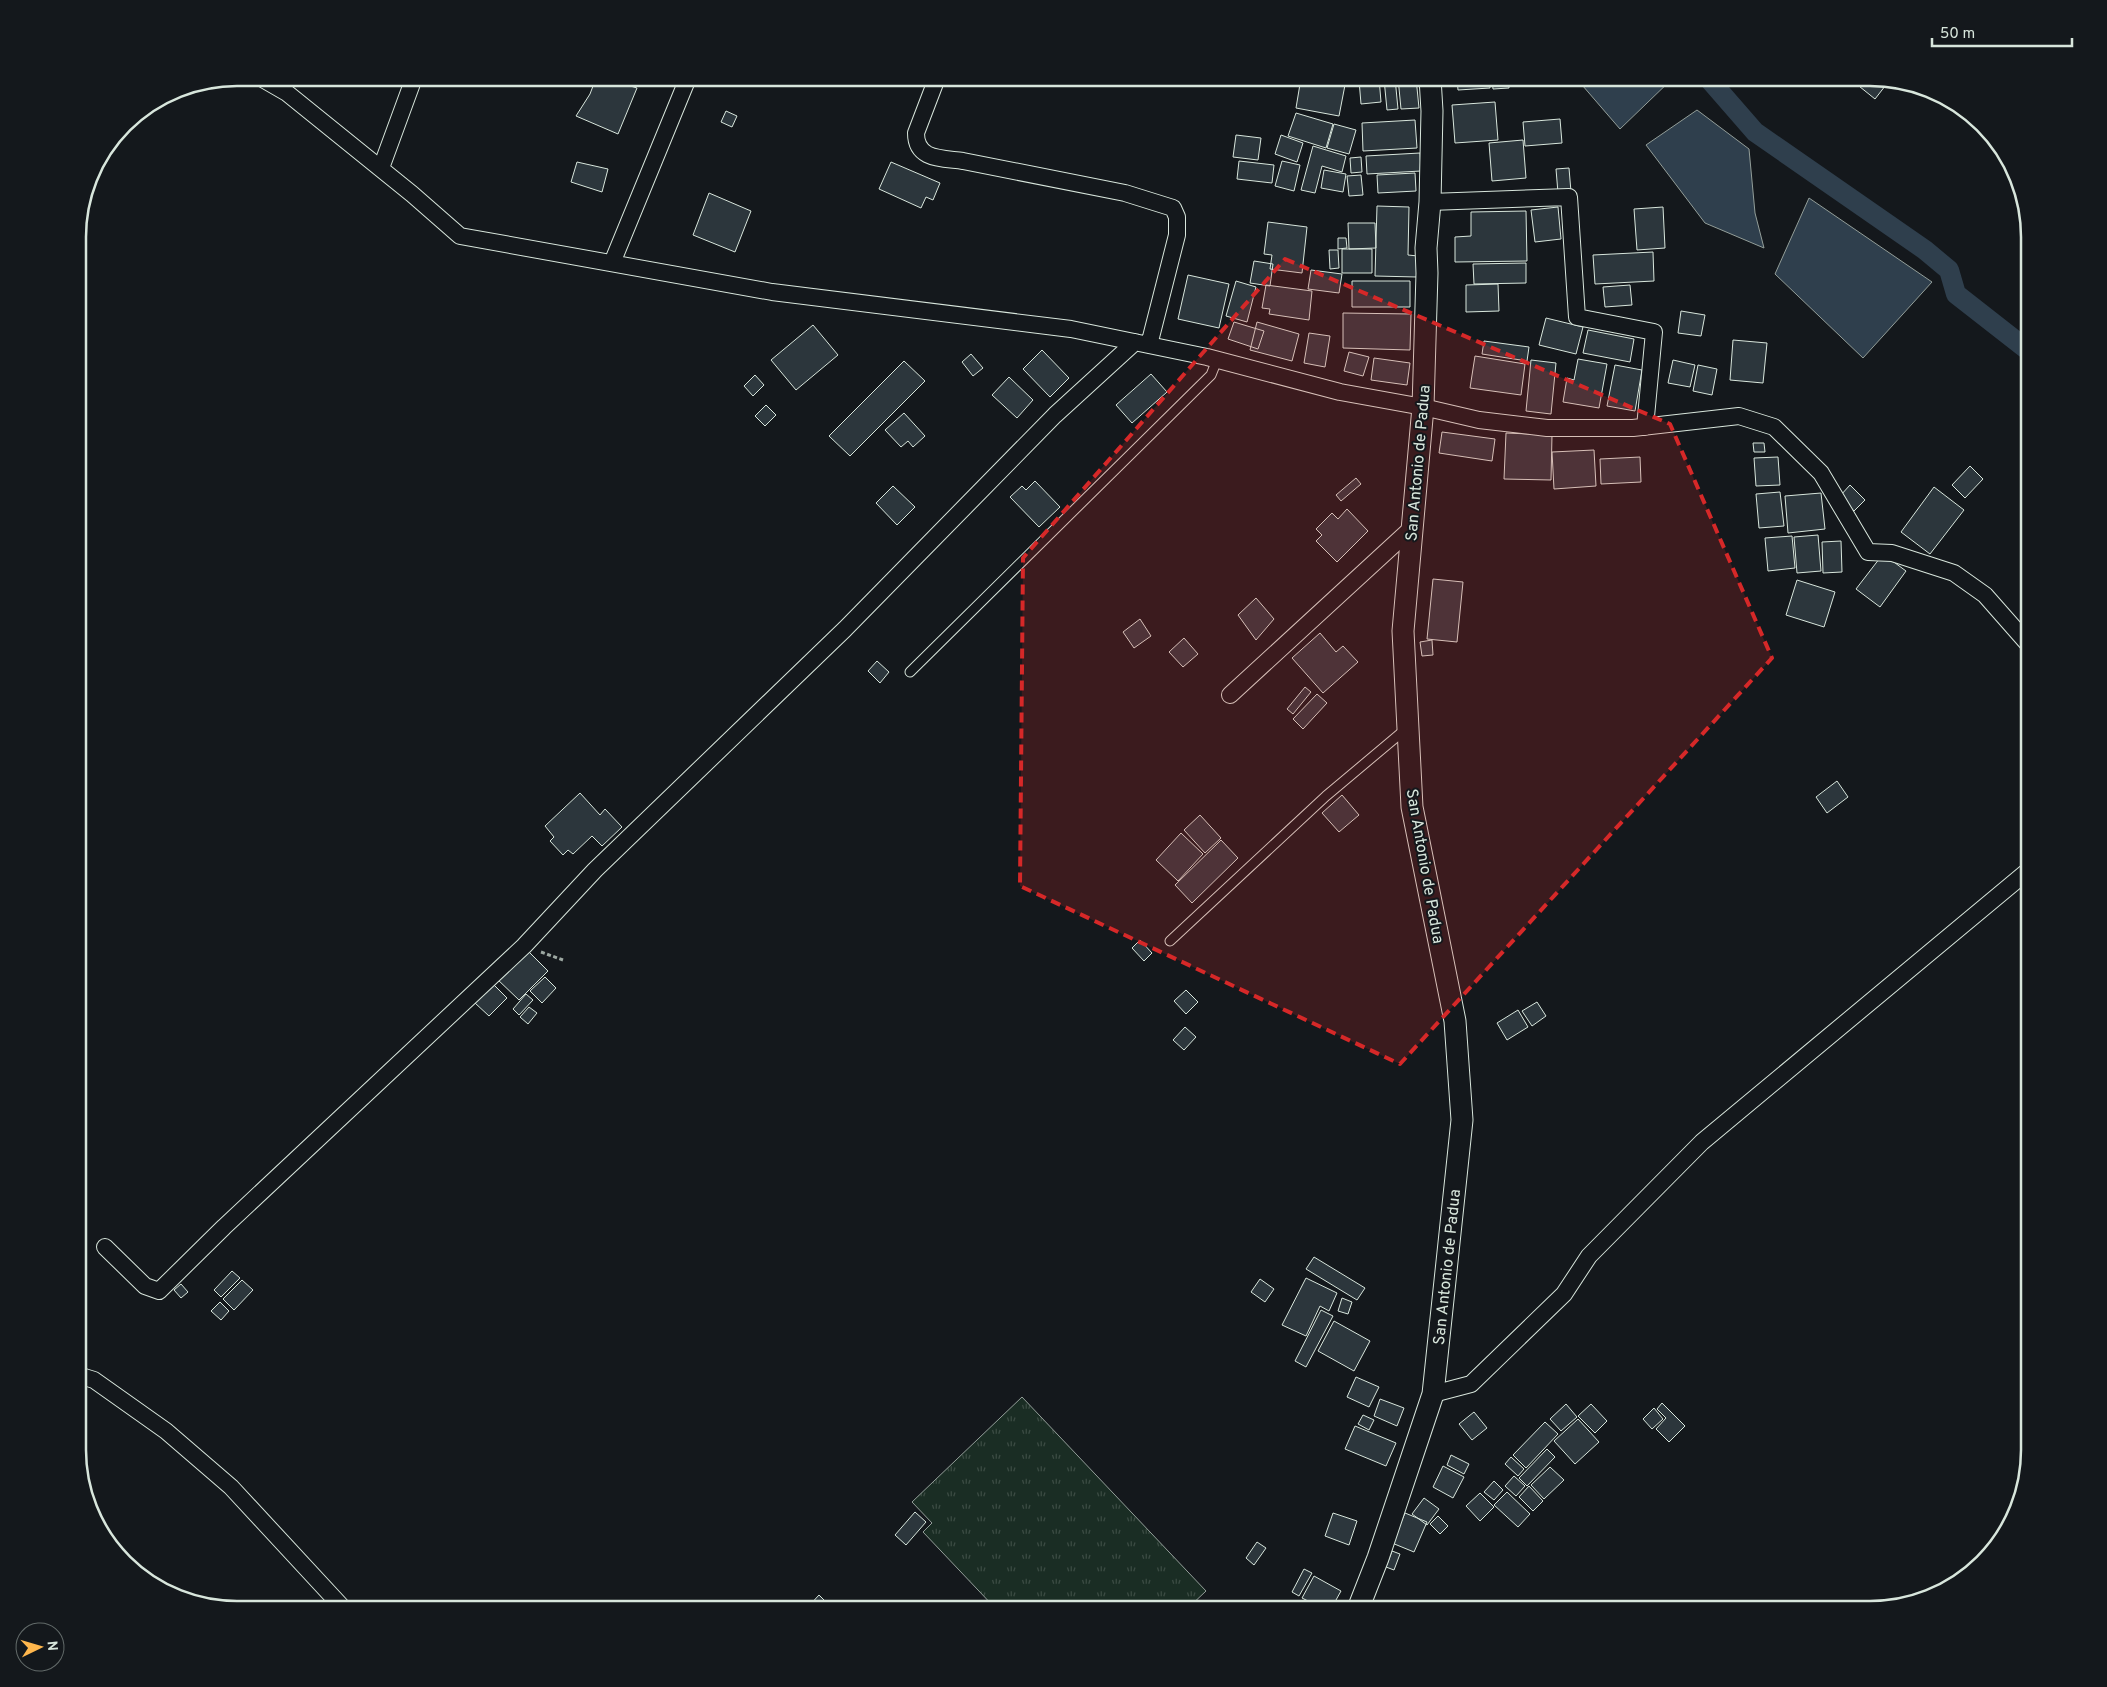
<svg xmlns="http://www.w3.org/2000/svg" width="2107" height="1687" viewBox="0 0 2107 1687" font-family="Overpass,sans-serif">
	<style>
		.grass { fill: url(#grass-tufts); stroke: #939e99 }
		.water { fill: #2f3f4d; stroke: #939e99 }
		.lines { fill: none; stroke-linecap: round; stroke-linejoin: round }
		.canal { stroke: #2f3f4d; stroke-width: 20 }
		.building { fill: #2c363c; stroke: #d8e6dc }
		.service-casing { stroke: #d8e6dc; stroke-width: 11 }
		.minor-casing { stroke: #d8e6dc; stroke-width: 18 }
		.tertiary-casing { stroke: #d8e6dc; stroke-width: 23 }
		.path { stroke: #9da8a2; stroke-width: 3; stroke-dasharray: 4 2.5; stroke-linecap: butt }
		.service { stroke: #14181c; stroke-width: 9 }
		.minor { stroke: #14181c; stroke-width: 16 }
		.tertiary { stroke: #14181c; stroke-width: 21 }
		.marked { fill: #d62828; fill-opacity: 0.2; stroke: #d62828; stroke-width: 4; stroke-dasharray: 10 6; stroke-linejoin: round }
		.labels { text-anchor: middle; stroke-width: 4; stroke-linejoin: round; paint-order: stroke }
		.street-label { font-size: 16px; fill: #d8e6dc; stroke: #14181c }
		.rim { fill: none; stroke: #d8e6dc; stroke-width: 2.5 }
	</style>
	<defs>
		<pattern id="grass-tufts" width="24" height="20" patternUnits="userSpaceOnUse" patternTransform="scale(1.25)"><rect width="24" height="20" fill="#1a2d24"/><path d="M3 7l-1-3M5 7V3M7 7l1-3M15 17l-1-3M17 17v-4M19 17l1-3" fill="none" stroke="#3b4b43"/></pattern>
	</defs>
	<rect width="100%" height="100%" fill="#14181c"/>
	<path class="grass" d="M1022 1397 1206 1591 1187 1609H996L923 1532 932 1523 912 1502Z"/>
	<path class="water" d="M1576 78H1673L1620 129Z
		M1697 110 1749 149 1755 213 1764 248 1705 223 1646 145Z
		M1809 198 1932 282 1863 358 1775 274Z"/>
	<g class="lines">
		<path class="canal" d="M1708 78 1755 132 1925 250 1949 270 1956 294 2029 351"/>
	</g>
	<path class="building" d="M596 78H604L637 88 618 134 576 116 590 94Z
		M1301 78 1345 85 1339 116 1296 108Z
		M1379 78 1381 102 1361 104 1359 80Z
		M1395 78 1398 109 1387 110 1384 79Z
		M1398 78H1416L1419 108 1401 109Z
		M1457 78H1489L1490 88 1458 90Z
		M1492 78H1509V88L1493 89Z
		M1849 78H1870L1889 81 1875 99Z
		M1495 102 1498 140 1455 143 1452 105Z
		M726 111 737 116 732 127 721 122Z
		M1296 113 1333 124 1326 148 1288 136Z
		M1560 119 1562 143 1525 146 1523 122Z
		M1415 120 1417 148 1363 151 1362 123Z
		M1334 124 1356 130 1349 154 1327 148Z
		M1236 135 1261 138 1258 160 1233 157Z
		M1281 135 1303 143 1297 162 1275 154Z
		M1523 140 1526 178 1492 181 1489 143Z
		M1313 146 1346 156 1342 172 1322 166 1315 193 1301 190Z
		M1420 153 1421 171 1367 174 1366 156Z
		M1361 157 1362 172 1351 173 1350 158Z
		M1239 161 1274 165 1272 183 1237 179Z
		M1282 161 1300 165 1294 191 1275 186Z
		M577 162 608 169 602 192 571 182Z
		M891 162 940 183 933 200 926 197 921 208 879 189Z
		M1569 168 1571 192 1558 193 1556 169Z
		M1324 170 1346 174 1343 192 1321 188Z
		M1415 173 1416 191 1378 193 1377 175Z
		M1361 175 1363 195 1349 196 1347 176Z
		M709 193 751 211 735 252 693 235Z
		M1377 206 1409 207 1408 255 1418 256 1417 277 1375 276Z
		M1558 207 1561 239 1535 242 1531 210Z
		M1663 207 1665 248 1637 250 1634 209Z
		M1526 211 1527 261 1455 262V237L1471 236V212Z
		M1268 222 1307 227 1302 273 1270 269 1272 255 1264 254Z
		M1348 223H1375L1376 248 1349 249Z
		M1338 238H1346L1347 248 1338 249Z
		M1342 249H1372V273H1342Z
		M1329 250H1338L1339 268 1330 269Z
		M1653 252 1654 281 1595 284 1593 255Z
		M1254 261 1273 264 1270 286 1250 283Z
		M1526 263V283L1474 284 1473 264Z
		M1311 270 1342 274 1339 293 1308 289Z
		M1188 275 1229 284 1219 328 1178 319Z
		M1236 281 1256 287 1247 322 1226 316Z
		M1352 281H1410V307H1352Z
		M1498 284 1499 311 1466 312V285Z
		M1266 285 1312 291 1309 320 1269 314 1270 309 1262 308Z
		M1630 285 1632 305 1605 307 1603 287Z
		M1681 311 1705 315 1701 336 1678 333Z
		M1343 313 1411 314 1410 350 1343 348Z
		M1546 318 1583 327 1576 354 1539 345Z
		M1234 322 1264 331 1258 349 1228 339Z
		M1257 322 1299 334 1292 361 1250 350Z
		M813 325 838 355 796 390 771 360Z
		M1588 330 1634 339 1630 362 1583 353Z
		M1309 333 1330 336 1325 367 1304 363Z
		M1733 340 1767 343 1763 383 1730 380Z
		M1484 341 1529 347 1527 361 1482 354Z
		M1042 350 1069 378 1050 397 1023 369Z
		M1349 352 1369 357 1363 376 1344 371Z
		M971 354 983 368 973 376 962 362Z
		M1475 356 1525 364 1521 395 1470 388Z
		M1374 358 1410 363 1407 385 1371 380Z
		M1578 359 1607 364 1599 408 1563 402 1567 378 1574 380Z
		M1531 360 1556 363 1551 414 1526 411Z
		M1673 360 1695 365 1690 387 1668 383Z
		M904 361 925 381 850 456 829 436Z
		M1615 365 1642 370 1635 411 1607 406Z
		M1698 365 1717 369 1712 395 1693 391Z
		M1151 374 1167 392 1132 423 1116 405Z
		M755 375 764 385 753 396 744 386Z
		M1009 377 1033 400 1017 418 992 395Z
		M766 405 776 415 765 426 755 416Z
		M904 413 925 436 913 447 908 441 901 447 885 430Z
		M1442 432 1495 439 1492 461 1439 453Z
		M1506 433 1552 435 1551 480 1504 479Z
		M1753 443H1764L1765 452H1754Z
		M1594 450 1596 486 1554 489 1552 452Z
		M1640 457 1641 482 1601 484 1600 459Z
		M1778 457 1780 485 1756 486 1754 458Z
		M1970 466 1983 479 1965 498 1952 485Z
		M1356 478 1361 484 1341 501 1336 495Z
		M1035 481 1060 507 1039 527 1010 497 1022 486 1026 490Z
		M1850 485 1865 500 1854 511 1840 496Z
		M893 486 915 507 897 525 876 503Z
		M1934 487 1964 510 1930 554 1901 532Z
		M1780 492 1784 526 1759 528 1756 494Z
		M1821 493 1825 529 1788 533 1785 496Z
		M1347 509 1368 531 1337 562 1316 541 1322 535 1316 529 1332 513 1338 519Z
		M1818 535 1821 571 1797 573 1794 537Z
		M1792 536 1795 568 1768 571 1765 538Z
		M1841 541 1842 572 1823 573 1822 542Z
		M1883 554 1906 571 1880 607 1856 589Z
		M1433 579 1463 582 1457 642 1427 639Z
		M1797 580 1835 592 1824 627 1786 615Z
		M1256 598 1274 619 1256 640 1238 615Z
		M1140 619 1151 636 1134 648 1123 632Z
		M1320 633 1336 652 1343 646 1358 662 1323 693 1292 658Z
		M1184 638 1198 654 1183 667 1169 652Z
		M1432 640 1433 655 1422 656 1420 642Z
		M877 661 889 672 880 683 868 671Z
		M1305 687 1311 692 1293 714 1287 709Z
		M1317 694 1327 703 1303 729 1293 719Z
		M1837 781 1848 797 1827 813 1816 797Z
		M580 793 600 815 605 809 622 827 602 846 592 836 573 854 568 850 563 855 550 841 554 837 545 826Z
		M1342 795 1359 815 1339 832 1322 813Z
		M1200 815 1221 838 1205 853 1184 830Z
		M1181 833 1203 854 1178 881 1156 860Z
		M1221 840 1238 858 1192 903 1175 885Z
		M1140 940 1152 953 1144 961 1132 948Z
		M525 948 548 971 519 1000 496 978Z
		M545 977 556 988 542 1003 530 991Z
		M493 984 507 998 489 1016 475 1003Z
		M1186 990 1198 1002 1186 1014 1174 1001Z
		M526 994 533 1000 519 1015 513 1009Z
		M1537 1002 1546 1016 1532 1026 1522 1011Z
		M529 1007 537 1013 528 1024 520 1017Z
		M1518 1010 1528 1027 1507 1040 1497 1023Z
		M1185 1027 1196 1037 1184 1050 1173 1040Z
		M1314 1257 1365 1288 1357 1300 1306 1269Z
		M232 1271 240 1278 221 1297 214 1290Z
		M1306 1278 1337 1293 1329 1311 1320 1306 1306 1336 1282 1325Z
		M1260 1279 1274 1289 1265 1302 1251 1292Z
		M242 1280 253 1290 234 1310 223 1299Z
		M181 1284 188 1292 181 1298 174 1290Z
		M1342 1298 1352 1302 1348 1314 1338 1311Z
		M220 1302 229 1311 221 1320 211 1311Z
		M1321 1310 1333 1316 1306 1367 1295 1361Z
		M1334 1321 1370 1341 1354 1371 1318 1351Z
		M1356 1377 1379 1387 1369 1407 1347 1397Z
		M1380 1399 1404 1408 1397 1426 1374 1416Z
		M1662 1403 1685 1426 1669 1442 1656 1429 1666 1418 1657 1409Z
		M1566 1404 1577 1417 1561 1431 1550 1419Z
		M1591 1404 1607 1421 1595 1433 1578 1416Z
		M1654 1408 1663 1419 1652 1429 1643 1419Z
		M1474 1412 1487 1428 1472 1440 1459 1424Z
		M1363 1415 1374 1420 1369 1430 1358 1424Z
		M1578 1419 1599 1442 1575 1464 1554 1441Z
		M1545 1422 1558 1434 1526 1468 1513 1455Z
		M1355 1426 1396 1443 1386 1466 1345 1449Z
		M1547 1449 1555 1457 1527 1486 1519 1478Z
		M1451 1455 1469 1464 1464 1474 1447 1465Z
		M1511 1457 1524 1469 1518 1476 1505 1464Z
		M1443 1466 1464 1477 1453 1498 1433 1487Z
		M1550 1467 1564 1480 1544 1499 1531 1485Z
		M1514 1476 1525 1486 1516 1496 1505 1486Z
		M1494 1481 1503 1490 1494 1500 1484 1492Z
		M1529 1486 1543 1501 1533 1511 1519 1497Z
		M1507 1492 1530 1514 1518 1527 1494 1505Z
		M1480 1493 1494 1507 1480 1521 1466 1506Z
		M1424 1498 1439 1509 1427 1525 1412 1514Z
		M915 1512 926 1522 906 1545 895 1535Z
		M1333 1513 1357 1521 1349 1545 1325 1536Z
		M1405 1513 1427 1522 1414 1552 1392 1543Z
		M1438 1516 1448 1526 1440 1534 1430 1524Z
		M1257 1542 1266 1548 1254 1565 1246 1558Z
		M1392 1551 1400 1554 1394 1570 1386 1567Z
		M1304 1569 1312 1573 1299 1596 1292 1592Z
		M1314 1576 1341 1591 1331 1609H1324L1302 1598Z
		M819 1595 833 1609H810L808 1607Z"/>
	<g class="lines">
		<g class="service-casing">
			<path id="service" d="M910 672 1211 375 1217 360
				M1170 941 1326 796 1407 728"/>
		</g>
		<g class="minor-casing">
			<path id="minor" d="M261 78 287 93 412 194 460 236 772 292 1071 329 1207 357 1340 392 1423 407 1479 420 1547 428H1633L1739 416 1774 427 1821 473 1868 552 1892 553 1954 573 1985 595 2029 645
				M937 78 916 133C916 160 941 158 963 161L1125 193 1173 208 1177 217V235L1149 345
				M381 168 414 78
				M1430 202 1569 197 1577 317 1654 332 1645 427
				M612 263 688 78
				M1230 695 1413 527
				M105 1247 145 1286 159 1291 224 1227 524 946 595 870 845 629 1055 415 1135 342
				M78 1375 94 1380 166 1431 231 1487 344 1609
				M1433 1394 1471 1384 1564 1294 1589 1256 1702 1142 2029 870"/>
		</g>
		<g class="tertiary-casing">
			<path id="tertiary" d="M1358 1609 1378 1558 1433 1394 1462 1120 1455 1021 1412 807 1403 631 1423 407 1427 273 1426 248 1430 202 1432 111 1430 78"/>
		</g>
		<path class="path" d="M541 952 563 960"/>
		<use href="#service" class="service"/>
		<use href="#minor" class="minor"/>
		<use href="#tertiary" class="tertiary"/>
	</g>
	<path class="marked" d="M1285 259 1670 424 1772 658 1400 1064 1020 886 1023 558Z"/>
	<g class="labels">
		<g class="street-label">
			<text transform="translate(1417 463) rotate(-85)" y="6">San Antonio de Padua</text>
			<text transform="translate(1426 866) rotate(80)" y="6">San Antonio de Padua</text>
			<text transform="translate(1446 1267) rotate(-84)" y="6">San Antonio de Padua</text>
		</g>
	</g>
	<path d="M0 0H2107V1687H0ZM237 86H1870A151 151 0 0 1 2021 237V1450A151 151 0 0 1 1870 1601H237A151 151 0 0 1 86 1450V237A151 151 0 0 1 237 86Z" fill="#14181c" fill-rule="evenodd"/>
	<path class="rim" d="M237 86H1870A151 151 0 0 1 2021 237V1450A151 151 0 0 1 1870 1601H237A151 151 0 0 1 86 1450V237A151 151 0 0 1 237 86Z"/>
	<g transform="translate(40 1647) rotate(85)"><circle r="24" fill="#14181c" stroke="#626a69"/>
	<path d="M0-4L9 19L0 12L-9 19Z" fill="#ffb74d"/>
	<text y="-8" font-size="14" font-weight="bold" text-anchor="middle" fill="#d8e6dc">N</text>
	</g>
	<path d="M1932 38v8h140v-8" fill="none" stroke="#d8e6dc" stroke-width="2.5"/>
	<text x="1940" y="38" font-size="15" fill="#d8e6dc" stroke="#14181c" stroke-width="4" paint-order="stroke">50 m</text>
</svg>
